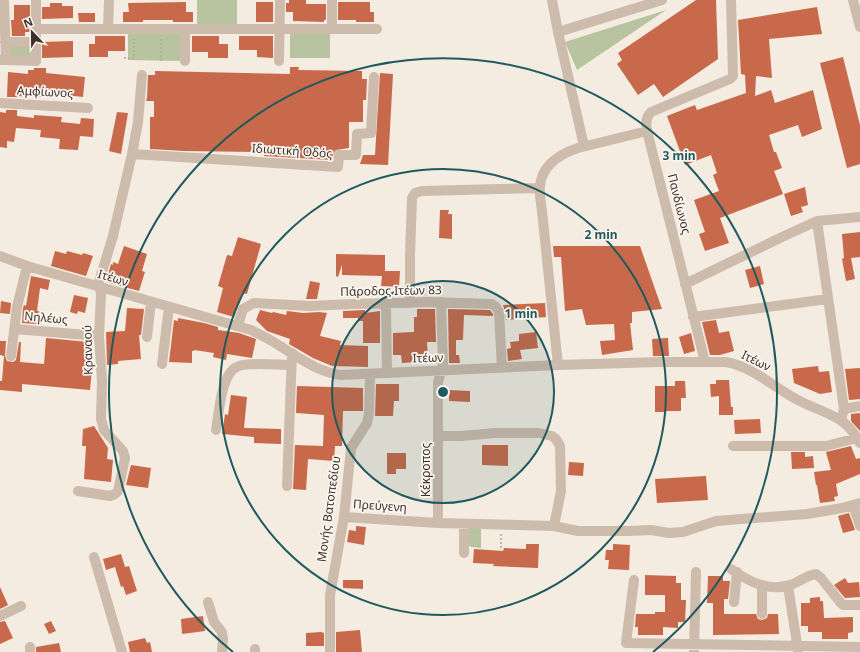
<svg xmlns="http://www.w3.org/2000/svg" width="860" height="652" viewBox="0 0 860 652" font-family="'Noto Sans',sans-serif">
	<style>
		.green { fill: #b8c4a0 }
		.building { fill: #c8694b }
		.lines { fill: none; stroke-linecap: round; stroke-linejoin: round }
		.path { stroke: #b9a596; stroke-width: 1.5; stroke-dasharray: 2 2; stroke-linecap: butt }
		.minor { stroke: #cdbbac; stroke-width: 10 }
		.ring { fill: none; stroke: #1f5a5e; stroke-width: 2 }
		.labels { text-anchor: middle; stroke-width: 3.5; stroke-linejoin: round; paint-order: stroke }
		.street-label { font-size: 12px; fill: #3b302b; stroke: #fbf5ee }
		.centre { fill: #1f5a5e; stroke: #fbf5ee; stroke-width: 2 }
		.ring-label { font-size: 12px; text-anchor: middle; font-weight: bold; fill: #1f5a5e; stroke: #fbf5ee; stroke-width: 3.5; stroke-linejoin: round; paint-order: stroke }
	</style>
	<rect width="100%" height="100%" fill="#f4ebe1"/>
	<path class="green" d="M197 0H237V26H197Z
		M666 10 577 70 565 42Z
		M128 32H182V61L128 60Z
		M290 34H330V58H290Z
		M10 44H34V59H10Z
		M468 527H481V548L471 547 467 544Z"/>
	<path class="building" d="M289 0H306V4H326V20H324V22L293 21V12H286V3H289Z
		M696 0H716L718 59 663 97 654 84 638 95 617 64 622 60 618 53Z
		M186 2V12H193V22H173V20H143V22H123V12H129L128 3Z
		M256 2H273V22H256Z
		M338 2H370V12H374V22H356V20H338Z
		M50 3H62V6H73V18L42 19V7H50Z
		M14 5H30V32H25V36H12L11 20H14Z
		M817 7 822 34 769 39 772 78 756 76 755 96 771 90 775 103 813 90 822 129 802 137 798 125 769 135 774 152H776L782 168 774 171 783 194 720 218 729 243 705 251 699 234 705 232 694 200 719 191 713 175 717 173 711 155 685 165 667 116 695 105 697 110 746 93 745 75 741 74 738 20Z
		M78 13H95V22H79Z
		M95 36H125V51H108V57H89V44H95Z
		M192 36H219V44H228V58H208V52H192Z
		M239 36H273V58L257 57V50H239Z
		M73 41V57L42 58V42Z
		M843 57 860 125V164L847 168 820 63Z
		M290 67H299L298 70 362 71V79H367L366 100H363V122H349V148L336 150 333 154 332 160 264 156V152L184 151 150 149V117H154V101H146L147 98 148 75H155V71L290 74Z
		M34 68H46V73L85 77 83 97 65 95V93L45 91V97L17 96V97H7L8 72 28 74V70H34Z
		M380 73 393 74 388 165 360 164 363 155H375Z
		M6 110H17V116L34 118V115L62 117 61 122 80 124 81 118 94 119 93 137 80 136 78 150 59 149 60 139 40 137 41 130 16 128 14 142 7 141V148L0 147V112L6 113Z
		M117 112 128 113 121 154 109 151Z
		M805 187 808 205 801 207 803 212 791 216 784 194Z
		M440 210H449L448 214H452V239L439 238Z
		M860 232V257L851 258 855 279 846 281 842 259 844 258 842 234Z
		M238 237 261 244 247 294 242 293 234 317 217 312 223 288 218 286 227 255 232 256Z
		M124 246 147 254 142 271 145 272 139 291 106 282 111 264 113 265V262L118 264Z
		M553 246H640L662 309 632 312V323H630L633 350 602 355 600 341 615 340 614 324 586 325 582 309 565 311 561 257H554Z
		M55 251 66 254 67 251 82 255 83 253 93 256 86 276 51 266Z
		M336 254 385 255V271H400L399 287 381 286 382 276 342 275V265L338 277 336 276Z
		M760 266 764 284 750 288 745 270Z
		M31 276 50 280 48 290 40 288 37 311H39L37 324 22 323 23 308 24 305 26 306Z
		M310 281 320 283 317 299H306Z
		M74 295 88 298 85 313 78 311 77 314 70 312Z
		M1 301 11 303 10 314 0 313Z
		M545 303 546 317 506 320 505 311 503 305Z
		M127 308 144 309 141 335H139L141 359 118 361V364L107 365 106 332 125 331Z
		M417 309H435L436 342H427L428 359 414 360 415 362 402 363 401 355H393V333L414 332V317H417Z
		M448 309 490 310 493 314V316L464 315 463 340H456V355H459L460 363H449Z
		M260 310 272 313 273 312 286 315 287 311 303 313 319 312 327 313 320 336 341 341 340 345 368 346V367L332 366 313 358 289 344 290 339 267 331 256 320Z
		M365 310V313L380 311V343H363V321H358V318H343V311Z
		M178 318 204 323 218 327V330L239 333 256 339 252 358 227 354 226 360 213 357 214 353 194 350V351H192V363L169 362 174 320 178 321Z
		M716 320 719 333 729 331 734 351 720 355H710L702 322Z
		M536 332 538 348 520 350 522 359 508 361 507 349 511 348 510 342 519 341V334Z
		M691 333 695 351 684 354 679 337Z
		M46 338 88 342 86 368H92L90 390 22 384V392L0 390V381H2L4 356 0 355V341H6L5 356 7 361 13 362 16 360 19 342H21L20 362 44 364Z
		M668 338 669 356H653L652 339Z
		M818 366 819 372 829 371 832 392 820 394 794 383 792 369Z
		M860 368V399L849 400 845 369Z
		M716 380H729L731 407H733V415H719V396L711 397 710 384H716Z
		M675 381H685L686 398H681V411H666L667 412H655V386H675Z
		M376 384H399V401H394L393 416H375Z
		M297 386 363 388V411H343L342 446H335L334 461 308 459 306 490 293 489 295 445 323 446 324 415 296 413Z
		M449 390 470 391V402L449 401Z
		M231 395 247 397 244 428 281 429V444L254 443V437L222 434 225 414 228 415Z
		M860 413V431L851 421V414Z
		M760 419 761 433 735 434 734 420Z
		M94 426 108 448 107 459 113 460 111 482 84 479 86 446H82L83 429Z
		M482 445H508V466L482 465Z
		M851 446 856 459 860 458V474L836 484 838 496 834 497 835 501 820 503 817 485H816L814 472 831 470 826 452Z
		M791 452H805V457L813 456 814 468 792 469Z
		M387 453H406V469H396V474H387Z
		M569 462 584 463 583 476 568 475Z
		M131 465 151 468 148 488 126 485Z
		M706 476 708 500 657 503 655 479Z
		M849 513 855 530 843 533 838 516Z
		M356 526 366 527 364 545 347 542 349 530 356 531Z
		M526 544H539L538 568 493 566 494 564 473 563 474 549 503 551 504 548 526 549Z
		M613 544 630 545 629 570 608 569 609 560H605L606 550H613Z
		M121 554 125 567 129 566 137 591 126 595 123 586 121 587 115 567 106 570 103 559Z
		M645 575 676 576V583H681V600H686L685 622H678V628L663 627V635H638V627H635L636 614H655V612H665V595H645Z
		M708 576H723V581H730L728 599H724V614H756L758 619 762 620 767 618 768 614H778L779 634 713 635V603H707Z
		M845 578 848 583 859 582 860 597 845 598 834 585Z
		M343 580H363V589L343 588Z
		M0 587 8 605 0 609Z
		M820 597V601H823L824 618 853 617V632L848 633V639H822V632H808V626H801V603H810V598Z
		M203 616 205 631 182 634 181 619Z
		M5 621 13 638 0 644V622Z
		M51 621 56 631 49 634 44 624Z
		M360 630 362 652H336V632Z
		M321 632 324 633V646H306V633Z
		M145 638 147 643 150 642 152 652H130L128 642Z
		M59 643 61 652H36V647Z"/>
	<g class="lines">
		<path class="path" d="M124 58H134V39
			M161 61V39
			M501 534V550"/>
		<path class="minor" d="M332 0V29
			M552 0 558 32 584 146
			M853 0 860 27
			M36 29H377
			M108 29 109 0
			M558 32 662 0
			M5 42H36
			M0 60H6L4 0
			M6 60 36 61V0
			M185 61V29
			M279 61 280 0
			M0 103 88 108
			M647 131C646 124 645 118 651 112L730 79 733 76 731 0
			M132 154 138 122 142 75
			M817 221 844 409 841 420
			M0 256 27 266 251 330C264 336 278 344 291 353 307 363 321 372 341 375L558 365 660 362H726C753 367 772 386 796 399 810 407 826 411 840 420 848 425 855 434 860 443
			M685 284 782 237 817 221 860 217
			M441 302 443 364 438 382V523L554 526 578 531H628L651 530 669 533 683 532 716 521 807 514 842 508 860 503
			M386 303 387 373
			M410 303V256L412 198 415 193 422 191 540 188
			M693 317 828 299
			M238 325 243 309 254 303 310 306 352 304 430 302 492 304 496 307 499 312 502 368
			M15 329 99 336
			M147 337 151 302
			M11 356 17 307 27 266
			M162 364 169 307
			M558 365 542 211C541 203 539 194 540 186 542 165 560 154 578 148L647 131 705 362
			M844 409 860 406
			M216 430C219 413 221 371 239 366 252 362 277 365 291 365
			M439 436H461L495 433H539L552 436 556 439 560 446 561 491 554 526
			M733 446H826L857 438
			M287 486 292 353
			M78 491 110 496 115 494 118 491 125 458 124 454 123 451 104 430 101 419 102 381 99 336 101 294 99 282 113 236 132 154 338 167 339 155H356L357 134 371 133 374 77
			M853 505 860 526
			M344 517 438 523
			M464 553V524
			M94 557 122 652
			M731 569C749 582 770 593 793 584 800 581 808 575 816 574L821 578 840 602 843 605H860
			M634 580 626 643 860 647
			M762 585V614
			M788 586 798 650
			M208 602 214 622 222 632 223 640 222 652
			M734 602 737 572
			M0 616 21 606
			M255 649V652
			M30 652V647
			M330 652V595L344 517 351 448 367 423 369 413 370 374
			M694 652 696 572"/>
	</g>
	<circle cx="443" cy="392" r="111" fill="#1f5a5e" fill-opacity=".12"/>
	<g class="ring">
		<circle cx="443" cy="392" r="111"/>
		<circle cx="443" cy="392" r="223"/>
		<path d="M233 652A334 334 0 1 1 653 652"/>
	</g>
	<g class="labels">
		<g class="street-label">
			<text transform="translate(45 92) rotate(3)" y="4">Αμφίωνος</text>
			<text transform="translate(292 151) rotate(4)" y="4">Ιδιωτική Οδός</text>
			<text transform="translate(679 204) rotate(76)" y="4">Πανδίωνος</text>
			<text transform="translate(113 278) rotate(16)" y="4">Ιτέων</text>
			<text transform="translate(391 291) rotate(-1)" y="4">Πάροδος Ιτέων 83</text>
			<text transform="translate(46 318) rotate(5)" y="4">Νηλέως</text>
			<text transform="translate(88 350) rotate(-92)" y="4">Κραναού</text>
			<text transform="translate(428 358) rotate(-2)" y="4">Ιτέων</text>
			<text transform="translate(756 361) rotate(26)" y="4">Ιτέων</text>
			<text transform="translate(426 470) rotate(-90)" y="4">Κέκροπος</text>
			<text transform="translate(380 506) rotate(4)" y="4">Πρεύγενη</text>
			<text transform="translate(329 509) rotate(-82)" y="4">Μονής Βατοπεδίου</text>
		</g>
	</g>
	<circle cx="443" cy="392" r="6" class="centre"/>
	<g class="ring-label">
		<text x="679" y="160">3 min</text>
		<text x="601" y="239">2 min</text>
		<text x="521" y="318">1 min</text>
	</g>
	<g transform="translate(32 32) rotate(338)" stroke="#fbf5ee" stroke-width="3" paint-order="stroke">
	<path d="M0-3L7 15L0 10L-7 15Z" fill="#3b302b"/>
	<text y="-6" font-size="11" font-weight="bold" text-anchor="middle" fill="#3b302b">N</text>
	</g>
</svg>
